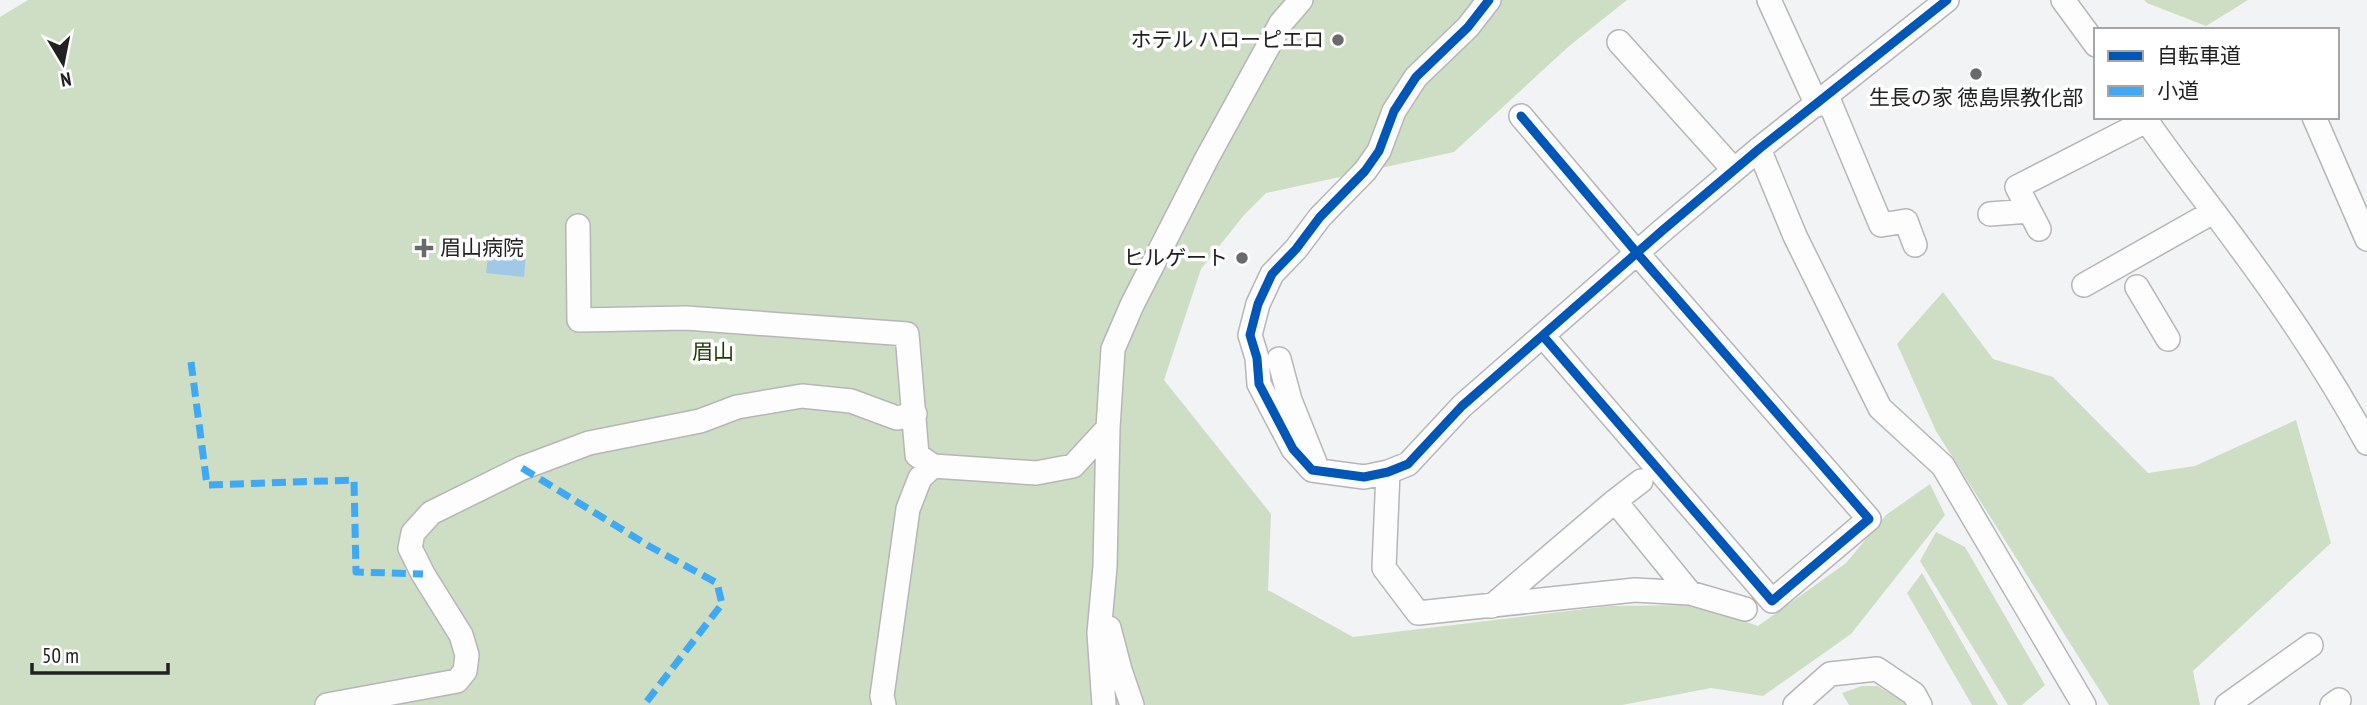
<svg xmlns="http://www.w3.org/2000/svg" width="2367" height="705" viewBox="0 0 2367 705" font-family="'PT Sans Narrow','Noto Sans JP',sans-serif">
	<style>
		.green { fill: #cddec4 }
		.water { fill: #a1c8e6 }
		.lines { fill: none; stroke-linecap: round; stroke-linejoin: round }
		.street-casing { stroke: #b6b6b8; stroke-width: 26 }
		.street { stroke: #fdfdfe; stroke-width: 23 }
		.quiet { stroke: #3fa9f5; stroke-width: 7; stroke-dasharray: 14 7; stroke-linecap: butt }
		.cycleway-casing { stroke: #fff; stroke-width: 13 }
		.cycleway { stroke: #0057b8; stroke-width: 9 }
		.poi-dot { fill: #6a6a6c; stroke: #fff; stroke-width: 2.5 }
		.labels { text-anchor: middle; stroke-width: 7; stroke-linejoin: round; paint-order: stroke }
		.poi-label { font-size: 21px; fill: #212122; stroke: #fff; text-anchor: end }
		.park-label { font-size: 21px; fill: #1a3900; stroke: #fff }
	</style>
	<rect width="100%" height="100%" fill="#f2f3f5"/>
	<path class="green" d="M28 0H1627L1568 47 1454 152 1266 193 1244 215 1201 269 1164 380 1271 514 1268 590 1353 637 1610 606 1696 605 1758 626 1846 563 1886 515 1930 484 1945 515 1851 634 1763 696 1711 688 1622 705H0V17Z
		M2144 0H2248L2206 26 2147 3Z
		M1943 292 1993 359 2053 377 2148 473 2195 466 2296 420 2331 543 2193 671 2200 705H2109L1936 431 1897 344Z
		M1936 532 1965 547 2045 685 2022 705H2008L1920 561Z
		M1922 573 1998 705H1972L1907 593Z
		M1862 686H1877L1910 705H1849L1842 693Z"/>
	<path class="water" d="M489 250 526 253 524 277 486 273Z"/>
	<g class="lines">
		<g class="street-casing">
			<path id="street" d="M1489 0 1468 27 1416 77 1394 111 1379 151 1365 171 1320 217 1296 249 1272 274 1258 304 1250 335 1257 358 1259 384 1293 449 1312 470 1364 477 1388 472 1408 464 1462 406 1663 230 1759 149 1947 0
				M1769 0 1817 105
				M2063 0 2096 45
				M1619 42 1734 170
				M1827 96 1881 225 1906 221 1915 245
				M1521 116 1637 253 1869 519 1772 601 1543 336
				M2144 117C2176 164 2212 208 2245 254 2290 315 2331 377 2367 443
				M2314 117 2367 239
				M1759 149 1795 236 1880 408 1943 466 2084 705
				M1990 214 2029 211
				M578 226 579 320 686 318 907 334 917 455 933 466 1036 473 1073 466 1108 428
				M2039 229 2017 187 2146 121
				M2084 285 2213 212
				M2137 287 2168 339
				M1279 359 1290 400 1316 465
				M1388 472 1384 568 1418 613 1635 590 1690 593 1615 501 1492 606
				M1615 501 1641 481
				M1690 593 1745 609
				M1109 628 1120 670 1132 705
				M327 705 457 681 465 671 467 655 461 635 423 574 410 548 413 533 431 513 522 468 589 443 700 421 737 407 802 396 851 401 897 418 915 414
				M884 705 882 696 908 509 920 478 933 466
				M1104 705 1099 633 1105 567 1108 428 1113 349 1132 305 1207 158 1281 23 1301 0
				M1795 705 1830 674 1877 669 1914 694 1920 705
				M2227 705 2311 645
				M2332 705 2339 700"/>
		</g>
		<use href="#street" class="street"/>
		<path class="quiet" d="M191 362 207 485 354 480 356 572 423 574
			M522 468 649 546 717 583 722 604 644 705"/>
		<g class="cycleway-casing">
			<path id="cycleway" d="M1489 0 1468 27 1416 77 1394 111 1379 151 1365 171 1320 217 1296 249 1272 274 1258 304 1250 335 1257 358 1259 384 1293 449 1312 470 1364 477 1388 472 1408 464 1462 406 1663 230 1759 149 1947 0
				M1521 116 1637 253 1869 519 1772 601 1543 336"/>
		</g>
		<use href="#cycleway" class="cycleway"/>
	</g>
	<g class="poi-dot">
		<circle cx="1338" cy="40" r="7"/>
		<circle cx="1976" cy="74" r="7"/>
		<path d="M420.5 237.5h7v7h7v7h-7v7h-7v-7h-7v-7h7z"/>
		<circle cx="1242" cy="258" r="7"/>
	</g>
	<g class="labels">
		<g class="poi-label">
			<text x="1324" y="47">ホテル ハローピエロ</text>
			<text x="1976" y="105" text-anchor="middle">生長の家 徳島県教化部</text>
			<text x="440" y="255" text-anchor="start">眉山病院</text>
			<text x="1228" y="265">ヒルゲート</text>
		</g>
		<g class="park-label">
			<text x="713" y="359">眉山</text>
		</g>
	</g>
	<rect x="2094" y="28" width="245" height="91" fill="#ffffff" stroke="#a6a6a7" stroke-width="2"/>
	<rect x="2108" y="51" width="35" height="10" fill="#0057b8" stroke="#a6a6a7" stroke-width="2"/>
	<text x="2157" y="63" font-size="21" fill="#212122">自転車道</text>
	<rect x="2108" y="86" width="35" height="10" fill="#3fa9f5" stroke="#a6a6a7" stroke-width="2"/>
	<text x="2157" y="98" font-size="21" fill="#212122">小道</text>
	<g transform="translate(63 63) rotate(170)" stroke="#ffffff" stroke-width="5" paint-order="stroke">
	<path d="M0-5L12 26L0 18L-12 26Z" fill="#212122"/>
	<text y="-10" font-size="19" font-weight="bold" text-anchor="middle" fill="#212122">N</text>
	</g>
	<path d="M32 663v10h136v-10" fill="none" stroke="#212122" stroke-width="3.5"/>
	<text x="42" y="663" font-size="21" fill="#212122" stroke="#ffffff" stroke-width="5" paint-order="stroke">50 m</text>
</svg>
